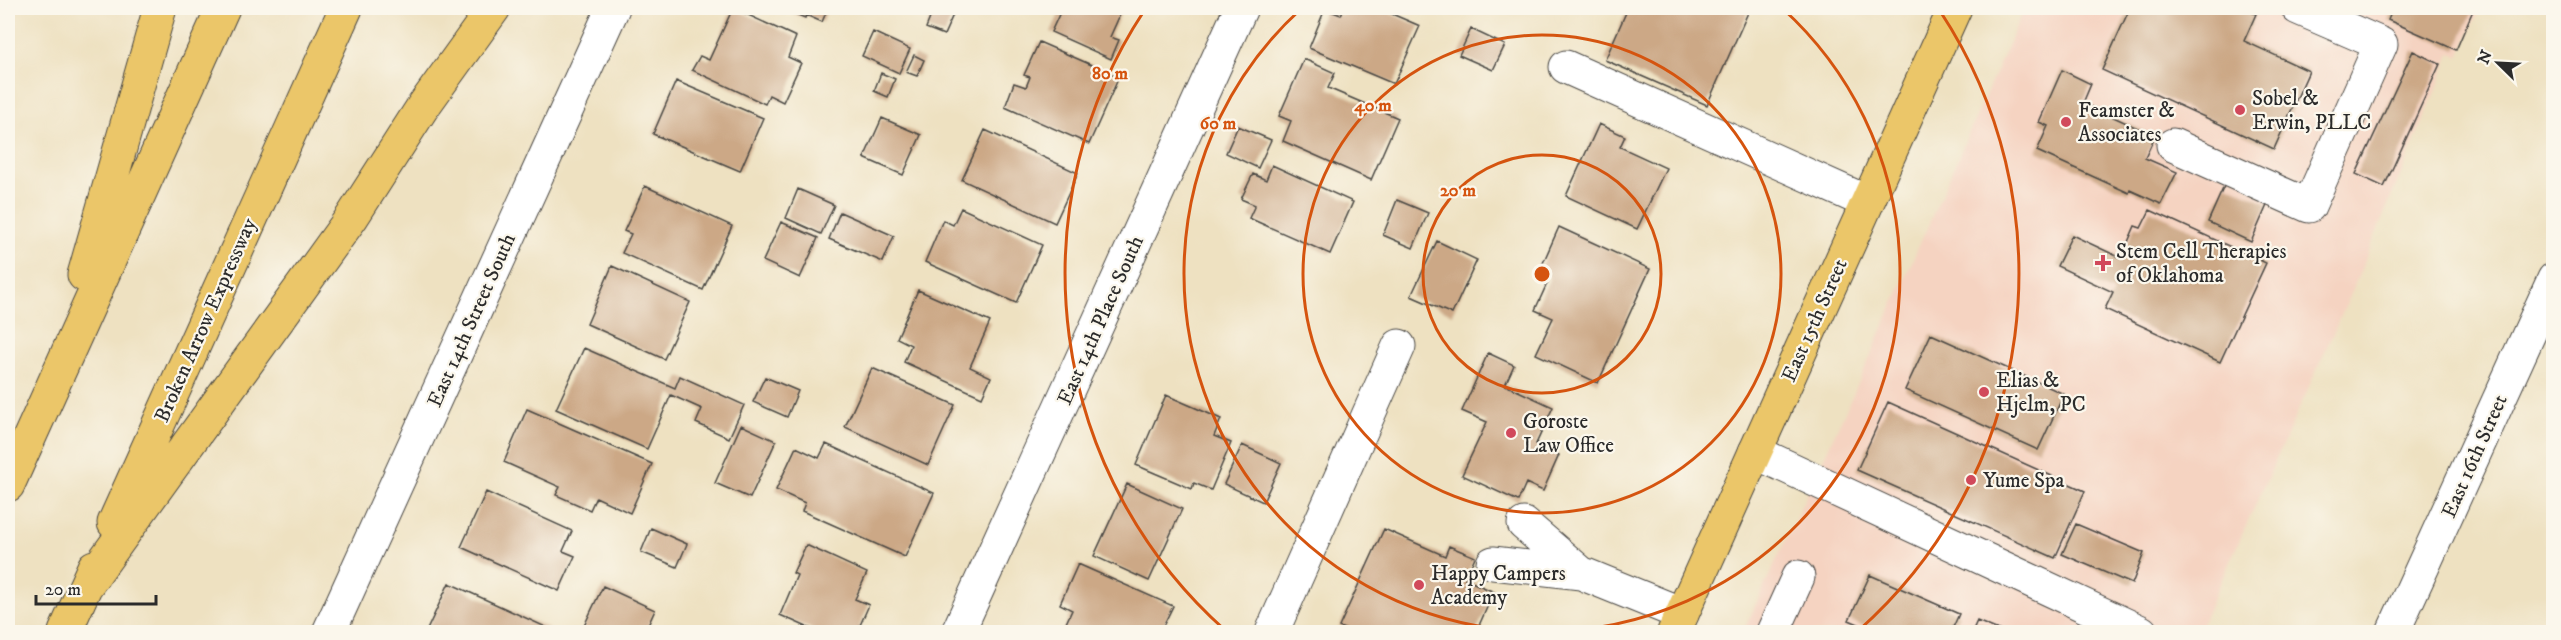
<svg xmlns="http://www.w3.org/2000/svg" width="2561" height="640" viewBox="0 0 2561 640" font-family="'IM FELL DW Pica',serif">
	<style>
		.built { fill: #f5d3c1 }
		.building { fill: #cca886 }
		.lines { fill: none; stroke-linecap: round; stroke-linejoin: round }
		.minor-casing { stroke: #484642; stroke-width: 35 }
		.major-casing { stroke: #484642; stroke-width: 35 }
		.highway-casing { stroke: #484642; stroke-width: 35 }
		.minor { stroke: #fff; stroke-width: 33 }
		.major { stroke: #ebc669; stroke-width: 33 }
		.highway { stroke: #ebc669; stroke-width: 33 }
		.ring { fill: none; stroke: #d5540f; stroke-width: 3 }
		.poi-dot { fill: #d1495b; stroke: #fbf7ec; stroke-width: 2 }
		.labels { text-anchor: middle; stroke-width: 4.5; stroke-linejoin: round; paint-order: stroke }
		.poi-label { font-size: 21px; fill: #2b2b2b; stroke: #fbf7ec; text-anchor: start }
		.street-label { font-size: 21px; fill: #2b2b2b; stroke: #fbf7ec }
		.centre { fill: #d5540f; stroke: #fbf7ec; stroke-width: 3 }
		.ring-label { font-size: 18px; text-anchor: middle; font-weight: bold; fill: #d5540f; stroke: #fbf7ec; stroke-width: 4.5; stroke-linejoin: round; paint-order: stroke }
	</style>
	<rect width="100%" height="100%" fill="#fbf7ec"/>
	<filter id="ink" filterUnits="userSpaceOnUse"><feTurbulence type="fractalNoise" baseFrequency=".0167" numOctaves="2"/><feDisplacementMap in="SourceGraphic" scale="12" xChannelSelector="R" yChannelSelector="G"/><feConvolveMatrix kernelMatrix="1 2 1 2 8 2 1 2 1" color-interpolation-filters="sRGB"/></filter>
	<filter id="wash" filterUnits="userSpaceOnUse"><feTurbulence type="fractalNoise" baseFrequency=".008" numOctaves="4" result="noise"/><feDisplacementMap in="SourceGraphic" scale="24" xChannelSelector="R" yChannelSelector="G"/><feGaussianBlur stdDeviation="1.35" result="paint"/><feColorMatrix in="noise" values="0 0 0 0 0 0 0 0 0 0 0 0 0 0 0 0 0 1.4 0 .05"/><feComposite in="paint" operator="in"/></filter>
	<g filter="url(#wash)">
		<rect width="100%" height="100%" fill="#eee1c1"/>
		<path class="built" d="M2024 8H2480L2459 57 2451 54 2350 296 2198 632H1743L1862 375Z"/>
		<g id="blocks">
			<path class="building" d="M733 8 796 37 788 57 801 63 783 102 769 95 765 104 692 70 700 56 709 60Z
				M781 8H828L822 22 806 15 805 18Z
				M934 8H956L944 35 926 28Z
				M1062 8H1123L1110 37 1119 40 1111 59 1051 32Z
				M1344 8H1378L1420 26 1394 84 1309 48 1325 9 1341 15Z
				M1628 8H1750L1707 105 1605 60Z
				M2130 8H2242L2256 14 2244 41 2309 71 2274 149 2102 70Z
				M2393 8H2474L2456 50 2388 20Z
				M1471 29 1505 45 1493 70 1459 55Z
				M873 32 910 49 899 73 862 56Z
				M1039 42 1119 77 1089 144 1005 107 1014 83 1026 87 1030 77 1024 75Z
				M2413 51 2440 64 2384 187 2356 174Z
				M914 55 924 60 917 76 906 72Z
				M1304 59 1335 73 1328 88 1398 118 1371 180 1283 141 1291 121 1279 116Z
				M2062 70 2091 84 2083 103 2155 136 2145 158 2177 172 2161 204 2130 190 2129 193 2037 151 2048 126 2039 122Z
				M881 73 895 79 888 97 874 91Z
				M676 81 763 118 740 171 653 134Z
				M882 118 921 135 903 175 864 158Z
				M1599 124 1625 136 1620 147 1666 168 1637 229 1566 196Z
				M1238 126 1271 140 1258 168 1226 153Z
				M985 130 1078 173 1055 223 962 180Z
				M1272 165 1353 202 1330 254 1249 218 1255 205 1241 199 1253 174 1266 180Z
				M2225 184 2268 203 2251 242 2208 222Z
				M645 186 732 226 703 290 622 253 631 234 624 231Z
				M798 189 834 205 821 234 786 218Z
				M1397 200 1428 213 1413 248 1383 235Z
				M961 208 1042 245 1016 303 925 262 943 220 953 225Z
				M2150 210 2266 263 2220 362 2105 309 2113 292 2057 266 2072 235 2121 258 2135 226 2141 228Z
				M840 212 894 236 883 262 829 239Z
				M781 222 818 238 800 278 763 261Z
				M1559 227 1650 269 1598 383 1536 354 1553 318 1535 310 1550 277 1539 272Z
				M1437 241 1477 260 1452 314 1411 296Z
				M612 266 690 302 664 359 587 324Z
				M918 290 990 322 970 367 991 377 982 397 904 362 911 345 897 338Z
				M1931 334 2064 394 2038 450 1905 390Z
				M584 348 675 388 680 376 744 405 729 438 696 423 702 409 671 395 647 449 556 409Z
				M1488 353 1514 365 1505 385 1553 407 1536 444 1559 455 1543 491 1526 483 1518 501 1462 475 1487 422 1462 411Z
				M872 368 955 405 928 465 845 427Z
				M765 377 798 391 787 417 753 402Z
				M1166 395 1221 419 1214 436 1231 443 1211 490 1194 483 1192 489 1136 465Z
				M1888 402 2085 491 2055 558 1857 470Z
				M527 409 652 464 630 513 596 497 590 510 556 495 560 487 504 462Z
				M741 425 776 441 750 498 715 483Z
				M826 444 934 493 905 557 802 511 805 503 776 490 796 447 819 458Z
				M1242 445 1281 463 1263 502 1224 484Z
				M1127 484 1182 509 1149 581 1094 556Z
				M486 492 572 531 563 551 575 556 559 591 461 547Z
				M2076 524 2144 553 2132 584 2062 554Z
				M651 528 687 544 677 567 641 552Z
				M1384 529 1445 556 1449 546 1475 557 1465 579 1494 592 1476 632H1352L1339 627Z
				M806 545 867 573 855 599 869 605 857 632H818L780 615 797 575 793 573Z
				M1078 564 1173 606 1160 632H1062L1072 610 1060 604Z
				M1870 575 1959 614 1951 632H1877L1849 620Z
				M449 583 548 628 546 632H426Z
				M603 586 655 610 645 632H593L583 628Z
				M1977 621 2003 632H1972Z"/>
		</g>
	</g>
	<g filter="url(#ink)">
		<use href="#blocks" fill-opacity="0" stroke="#484642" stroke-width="1.5"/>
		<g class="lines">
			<g class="minor-casing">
				<path id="minor" d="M1566 67 1867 202
					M2173 145 2309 206 2381 44 2298 8
					M1755 452 2141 632
					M1524 524 1581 573 1682 614
					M1493 563 1581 573
					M329 632 613 8
					M958 632 1241 8
					M1272 632 1399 346
					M1773 632 1798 577
					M2393 632 2554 279"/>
			</g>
			<g class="major-casing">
				<path id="major" d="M1674 632 1955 8"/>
			</g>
			<g class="highway-casing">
				<path id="highway" d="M84 275 160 8
					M8 485 223 8
					M114 523 346 8
					M85 587 352 217 422 108 494 8
					M65 632 94 567"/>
			</g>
			<use href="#minor" class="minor"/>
			<use href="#major" class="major"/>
			<use href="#highway" class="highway"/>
		</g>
	</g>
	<g class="ring">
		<circle cx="1542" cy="274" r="119"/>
		<circle cx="1542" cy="274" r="239"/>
		<path d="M1782 8A358 358 0 1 1 1302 8"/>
		<path d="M1226 631A477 477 0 0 1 1144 11M1940 11A477 477 0 0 1 1858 631"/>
	</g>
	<g class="poi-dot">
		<circle cx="2240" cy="110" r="6"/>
		<circle cx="2066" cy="122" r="6"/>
		<path d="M2100 254h6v6h6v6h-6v6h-6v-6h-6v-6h6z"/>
		<circle cx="1984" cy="392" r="6"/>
		<circle cx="1511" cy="433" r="6"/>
		<circle cx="1971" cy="480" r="6"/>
		<circle cx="1419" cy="585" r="6"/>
	</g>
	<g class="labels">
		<g class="poi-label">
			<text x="2252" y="105">Sobel &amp;<tspan x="2252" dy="24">Erwin, PLLC</tspan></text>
			<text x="2078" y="117">Feamster &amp;<tspan x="2078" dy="24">Associates</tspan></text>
			<text x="2116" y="258">Stem Cell Therapies<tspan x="2116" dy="24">of Oklahoma</tspan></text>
			<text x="1996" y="387">Elias &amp;<tspan x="1996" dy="24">Hjelm, PC</tspan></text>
			<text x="1523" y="428">Goroste<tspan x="1523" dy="24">Law Office</tspan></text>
			<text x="1983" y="487">Yume Spa</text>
			<text x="1431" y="580">Happy Campers<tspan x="1431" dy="24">Academy</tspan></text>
		</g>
		<g class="street-label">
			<text transform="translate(205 320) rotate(-66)" y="7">Broken Arrow Expressway</text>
			<text transform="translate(471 320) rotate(-66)" y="7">East 14th Street South</text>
			<text transform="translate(1100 320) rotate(-66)" y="7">East 14th Place South</text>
			<text transform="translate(1814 320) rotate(-66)" y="7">East 15th Street</text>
			<text transform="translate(2474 456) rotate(-66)" y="7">East 16th Street</text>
		</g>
	</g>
	<circle cx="1542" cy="274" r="9" class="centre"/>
	<g class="ring-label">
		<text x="1110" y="79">80 m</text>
		<text x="1373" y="111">40 m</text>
		<text x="1218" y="129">60 m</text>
		<text x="1458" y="196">20 m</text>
	</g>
	<rect width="2561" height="640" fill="none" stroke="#fbf7ec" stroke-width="30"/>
	<g transform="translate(2498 63) rotate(294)" stroke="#fbf7ec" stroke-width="4.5" paint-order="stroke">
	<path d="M0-4.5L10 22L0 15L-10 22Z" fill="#2b2b2b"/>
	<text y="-9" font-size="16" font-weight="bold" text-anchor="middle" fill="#2b2b2b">N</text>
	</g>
	<path d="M36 595v9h120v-9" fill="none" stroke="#2b2b2b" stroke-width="3"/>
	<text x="45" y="595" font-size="18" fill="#2b2b2b" stroke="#fbf7ec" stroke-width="4.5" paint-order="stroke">20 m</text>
</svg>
